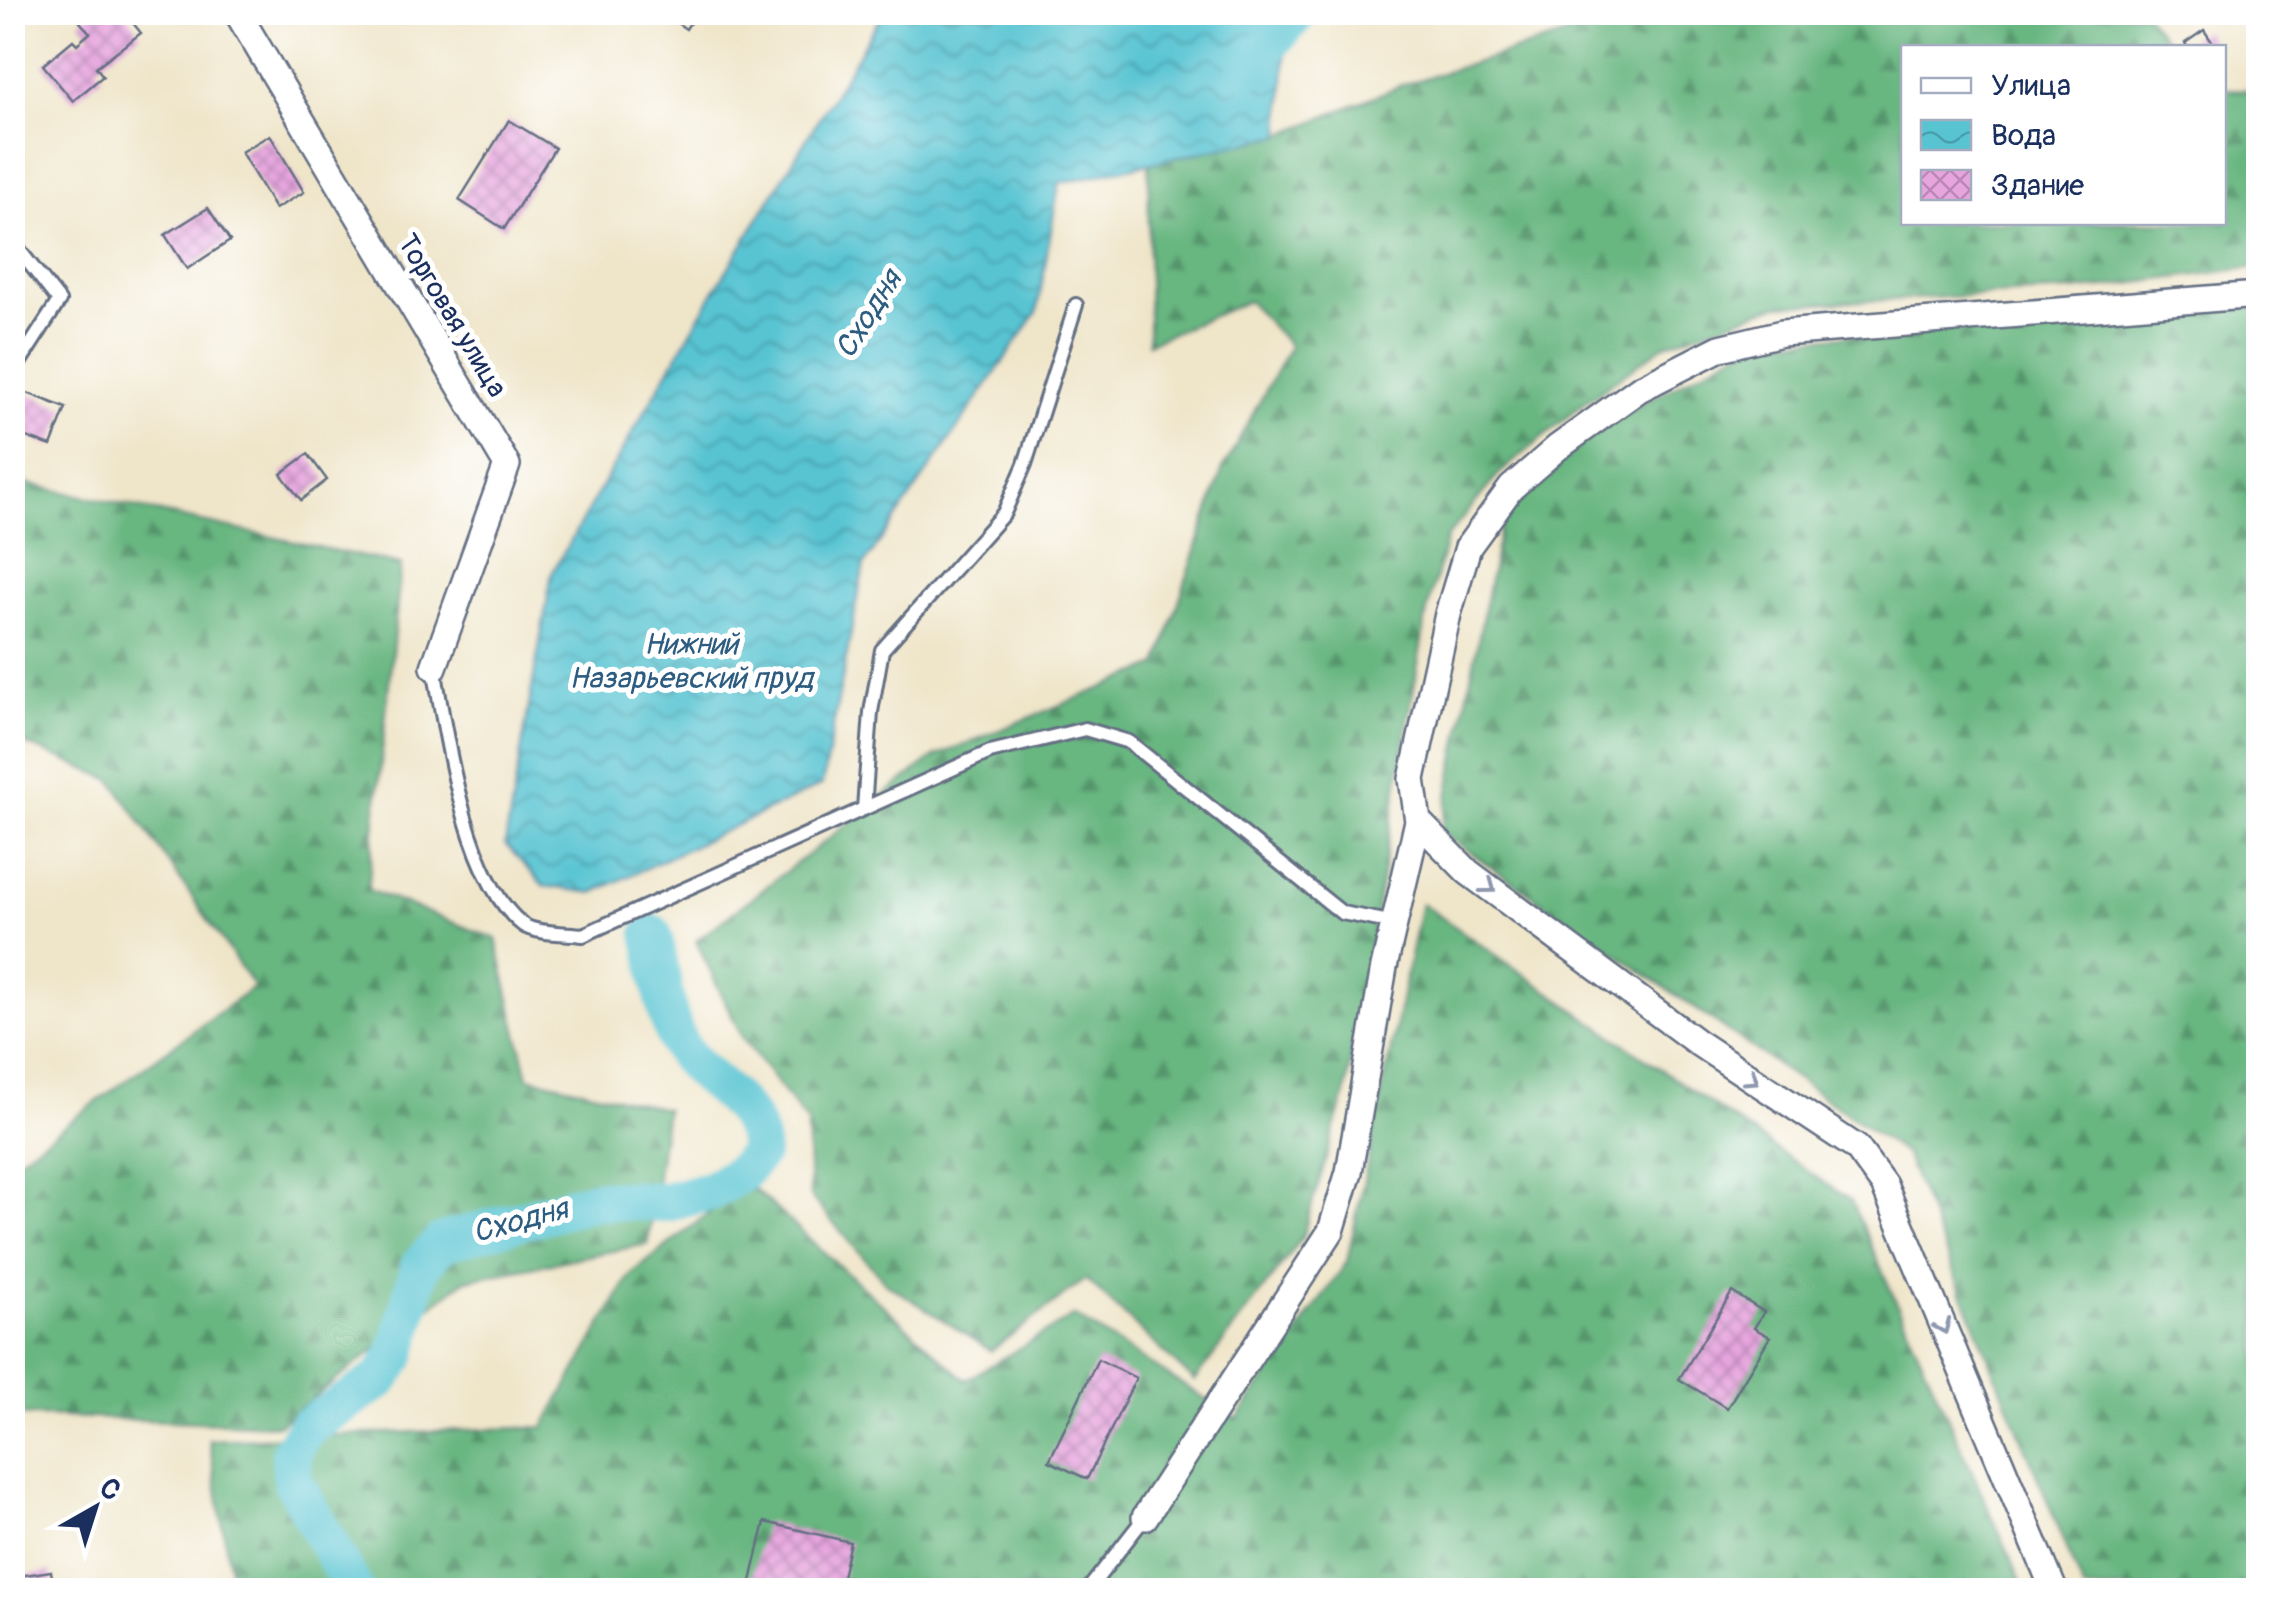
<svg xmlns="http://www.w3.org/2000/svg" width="2271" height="1603" viewBox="0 0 2271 1603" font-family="Pangolin,sans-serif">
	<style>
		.forest { fill: url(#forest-firs); stroke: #42726f; stroke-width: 2.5 }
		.water { fill: url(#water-waves); stroke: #3a7a98; stroke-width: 2.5 }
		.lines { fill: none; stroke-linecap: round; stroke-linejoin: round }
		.river { stroke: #58c4d2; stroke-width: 40 }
		.building { fill: url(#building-cross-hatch) }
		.service-casing { stroke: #656f83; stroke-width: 18 }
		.minor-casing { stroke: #656f83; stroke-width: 30 }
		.service { stroke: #fff; stroke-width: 12 }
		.minor { stroke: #fff; stroke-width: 25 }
		.oneway { stroke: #8d97ae }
		.labels { text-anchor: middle; stroke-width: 10; stroke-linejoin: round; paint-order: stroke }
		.street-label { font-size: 28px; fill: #1b2f5e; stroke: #fff }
		.water-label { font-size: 30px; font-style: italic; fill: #2d5c81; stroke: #fff }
	</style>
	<defs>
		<pattern id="forest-firs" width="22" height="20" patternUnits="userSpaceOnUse" patternTransform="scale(2.5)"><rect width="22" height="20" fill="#68b680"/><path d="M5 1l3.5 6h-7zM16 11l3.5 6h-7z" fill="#55946c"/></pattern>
		<pattern id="water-waves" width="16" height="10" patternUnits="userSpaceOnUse" patternTransform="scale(2.5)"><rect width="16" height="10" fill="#58c4d2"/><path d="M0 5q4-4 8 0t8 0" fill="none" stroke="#48a0ae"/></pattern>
		<pattern id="building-cross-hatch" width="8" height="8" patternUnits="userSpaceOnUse" patternTransform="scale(2.5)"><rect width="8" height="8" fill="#e7a5de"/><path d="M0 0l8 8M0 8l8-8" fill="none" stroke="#ba87b7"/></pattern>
	</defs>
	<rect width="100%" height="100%" fill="#fff"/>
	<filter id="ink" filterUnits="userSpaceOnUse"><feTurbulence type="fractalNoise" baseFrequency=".01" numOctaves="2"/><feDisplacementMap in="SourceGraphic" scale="20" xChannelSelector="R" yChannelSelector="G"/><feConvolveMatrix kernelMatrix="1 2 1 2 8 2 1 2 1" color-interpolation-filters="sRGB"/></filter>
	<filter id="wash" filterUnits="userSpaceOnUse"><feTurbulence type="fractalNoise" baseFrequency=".0048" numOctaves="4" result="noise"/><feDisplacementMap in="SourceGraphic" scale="40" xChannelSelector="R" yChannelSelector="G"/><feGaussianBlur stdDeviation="2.25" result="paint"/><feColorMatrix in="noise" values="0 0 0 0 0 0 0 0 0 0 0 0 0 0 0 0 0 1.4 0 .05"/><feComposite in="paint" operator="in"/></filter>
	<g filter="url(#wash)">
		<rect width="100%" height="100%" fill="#efe5c9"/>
		<path class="forest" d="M1627 13H2144L2172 47 1904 48V222H2224V89L2258 90V267L2075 291 1777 305 1666 344 1585 402 1499 474 1447 537 1427 611 1345 1095 1302 1238 1194 1381 1086 1279 991 1351 886 1283 810 1196 807 1123 742 1037 696 941 934 757 1158 665 1222 471 1290 346 1248 301 1148 343 1149 163 1281 135 1402 85 1626 17Z
			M2258 307V1590H2084L1905 1154 1441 832 1502 518 1596 429 1755 342Z
			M13 481 401 565 368 890 496 939 528 1077 666 1109 648 1244 465 1280 278 1425 13 1415V1163L254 987 112 780 13 739Z
			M1421 903 1851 1201 2025 1590H233L209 1440 544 1427 630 1275 747 1183 966 1380 1074 1316 1237 1419 1347 1262Z"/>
		<path class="water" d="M1261 12 1287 30 1281 135 1059 183 1037 312 864 565 822 785 593 893 544 886 505 844 552 573 712 295 883 13Z"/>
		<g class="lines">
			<path class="river" d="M1247 69 1298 12
				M354 1590 293 1481 291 1451 307 1427 380 1380 397 1355 420 1266 442 1242 594 1200 666 1202 710 1191 741 1173 759 1152C758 1099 699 1084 678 1042 664 1014 660 965 652 934"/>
		</g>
		<g id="blocks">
			<path class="building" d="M92 12H124L141 33 96 67 103 76 73 101 43 65 73 40 77 44 90 33 80 22Z
				M661 12H697L686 29Z
				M2204 30 2216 48H2188L2185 43Z
				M509 120 555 148 504 229 459 200Z
				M270 135 304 192 275 209 241 152Z
				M208 208 230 241 187 269 165 235Z
				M17 389 66 408 51 446 12 432Z
				M308 454 327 480 301 500 281 474Z
				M1732 1292 1764 1312 1754 1328 1770 1337 1727 1408 1679 1379Z
				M1098 1359 1136 1378 1087 1479 1049 1461Z
				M765 1522 850 1542 839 1590H749Z
				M51 1571 54 1590H12V1577Z"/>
		</g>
	</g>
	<g filter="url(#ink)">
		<use href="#blocks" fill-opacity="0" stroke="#656f83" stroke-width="2.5"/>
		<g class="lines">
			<g class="service-casing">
				<path id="service" d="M12 241 59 301 17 366
					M434 667C446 736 466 881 523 925 536 934 567 933 583 935L990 752 1085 729 1129 742 1342 913 1395 923
					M864 809 871 712 882 650 1004 513 1025 464 1076 305
					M1088 1590 1145 1517"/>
			</g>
			<g class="minor-casing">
				<path id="minor" d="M237 12 507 465 434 667
					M1418 821 1468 872 1698 1043 1857 1148 1884 1185 2054 1590
					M1145 1517 1331 1231 1349 1172 1384 967 1418 821 1412 779 1448 614 1468 547 1511 488 1557 448 1639 389 1720 348 1782 333 2258 295"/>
			</g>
			<use href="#service" class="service"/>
			<use href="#minor" class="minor"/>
		</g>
		<defs><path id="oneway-chevron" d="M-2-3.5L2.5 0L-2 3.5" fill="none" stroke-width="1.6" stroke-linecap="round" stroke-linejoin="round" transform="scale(2.5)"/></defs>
		<g class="oneway">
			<use href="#oneway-chevron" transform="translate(1489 887) rotate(37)"/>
			<use href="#oneway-chevron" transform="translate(1752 1079) rotate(34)"/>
			<use href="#oneway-chevron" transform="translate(1943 1327) rotate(67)"/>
		</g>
	</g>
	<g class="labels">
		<g class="street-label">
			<text transform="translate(453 315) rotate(59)" y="10">Торговая улица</text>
		</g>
		<g class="water-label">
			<text transform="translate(868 314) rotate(-58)" y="10">Сходня</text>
			<text x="691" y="654">Нижний<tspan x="691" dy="34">Назарьевский пруд</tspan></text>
			<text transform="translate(520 1220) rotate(-15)" y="10">Сходня</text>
		</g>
	</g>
	<rect width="2271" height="1603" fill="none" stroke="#fff" stroke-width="50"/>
	<rect x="1901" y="45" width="325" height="180" fill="#ffffff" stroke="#a4acbf" stroke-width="2.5"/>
	<rect x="1921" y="78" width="50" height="15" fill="#ffffff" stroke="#a4acbf" stroke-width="2.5"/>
	<text x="1991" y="95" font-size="30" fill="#1b2f5e">Улица</text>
	<rect x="1921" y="120" width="50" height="30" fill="url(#water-waves)" stroke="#a4acbf" stroke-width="2.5"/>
	<text x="1991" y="145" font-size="30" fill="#1b2f5e">Вода</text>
	<rect x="1921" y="170" width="50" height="30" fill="url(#building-cross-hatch)" stroke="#a4acbf" stroke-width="2.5"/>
	<text x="1991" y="195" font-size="30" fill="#1b2f5e">Здание</text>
	<g transform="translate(95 1508) rotate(39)" stroke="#ffffff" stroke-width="8" paint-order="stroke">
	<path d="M0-8L18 38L0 25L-18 38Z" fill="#1b2f5e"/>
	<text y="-15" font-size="28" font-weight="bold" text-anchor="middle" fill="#1b2f5e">С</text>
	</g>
</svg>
